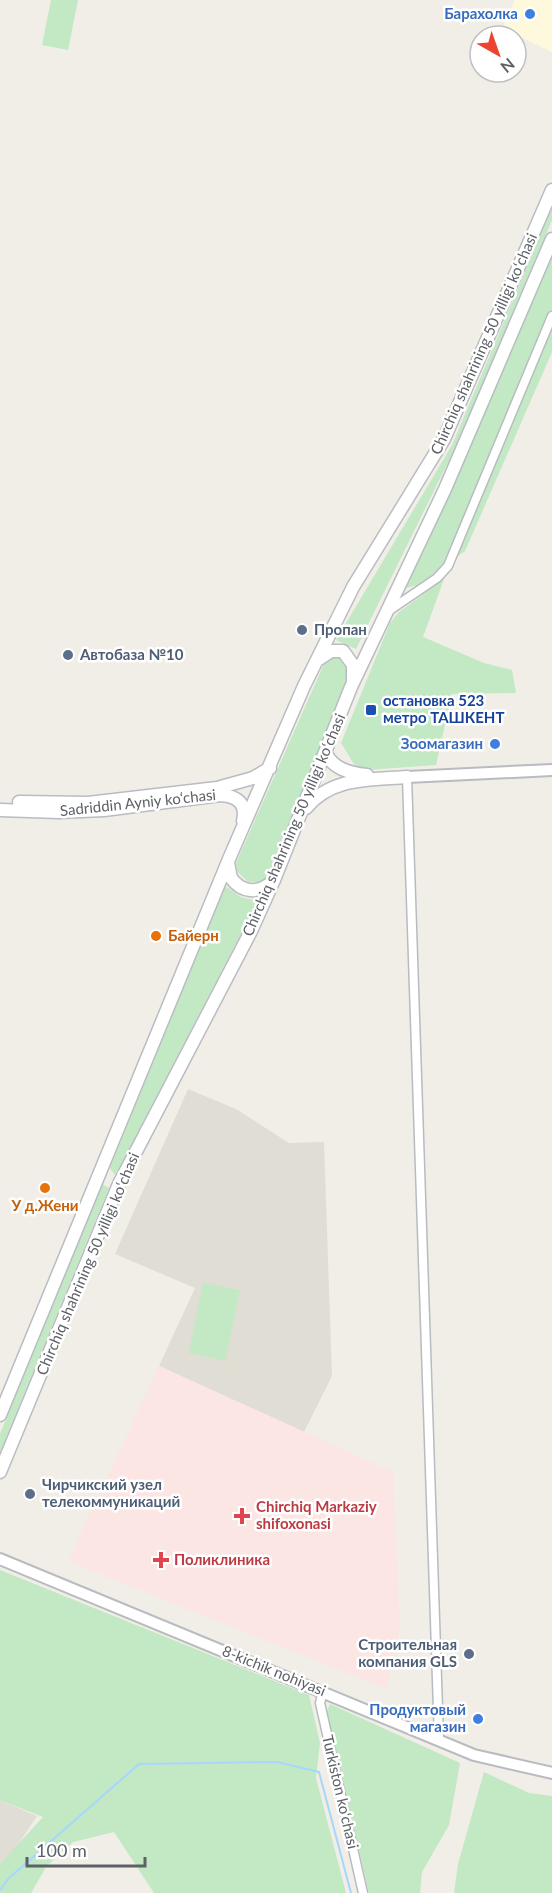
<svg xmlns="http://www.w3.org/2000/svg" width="552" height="1893" viewBox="0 0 552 1893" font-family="Lato,sans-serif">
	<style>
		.commercial { fill: #fef8dd }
		.education { fill: #e0ddd4 }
		.medical { fill: #fce6e3 }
		.green { fill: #c2e8c4 }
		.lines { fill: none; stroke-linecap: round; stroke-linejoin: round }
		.stream { stroke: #a7d6ff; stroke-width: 2 }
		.minor-casing { stroke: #b8bbc0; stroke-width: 11 }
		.tertiary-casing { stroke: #b8bbc0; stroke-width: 14 }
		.secondary-casing { stroke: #b9bcc2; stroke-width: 15 }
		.minor { stroke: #fff; stroke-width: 8 }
		.tertiary { stroke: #fff; stroke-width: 10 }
		.secondary { stroke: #fff; stroke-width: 12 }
		.shop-dot { fill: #3f7fe0; stroke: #fff; stroke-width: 2 }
		.service-dot { fill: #5c6f8a; stroke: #fff; stroke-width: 2 }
		.transit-dot { fill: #1a4fb4; stroke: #fff; stroke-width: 2 }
		.food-dot { fill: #e8710a; stroke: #fff; stroke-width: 2 }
		.health-dot { fill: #e0444e; stroke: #fff; stroke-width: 2 }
		.labels { text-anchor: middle; stroke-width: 5; stroke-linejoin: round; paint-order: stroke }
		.shop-label { font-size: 15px; font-weight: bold; fill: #366cbe; stroke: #fff; text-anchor: end }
		.street-label { font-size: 15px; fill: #5d6166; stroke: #fff }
		.service-label { font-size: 15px; font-weight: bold; fill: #4e5e75; stroke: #fff; text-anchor: start }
		.transit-label { font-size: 15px; font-weight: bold; fill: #164399; stroke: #fff; text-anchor: start }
		.food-label { font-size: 15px; font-weight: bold; fill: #c56008; stroke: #fff; text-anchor: start }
		.health-label { font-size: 15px; font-weight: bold; fill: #be3a42; stroke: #fff; text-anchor: start }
	</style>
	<rect width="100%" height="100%" fill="#f0eee6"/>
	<path class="commercial" d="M515 0H552V52L502 28Z"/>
	<path class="education" d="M188 1089 236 1109 289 1143 324 1142 332 1376 304 1432 159 1366 195 1288 115 1254Z
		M0 1800 37 1816 0 1872Z"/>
	<path class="medical" d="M159 1366 393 1472 400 1629 386 1689 68 1561Z"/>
	<path class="green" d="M51 0H78L68 50 42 45Z
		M552 208V220L456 446 356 649 336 640 452 445Z
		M552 248V352L465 551 418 585 402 589Z
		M444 579 423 637 484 663 512 670 516 693 452 694 436 765 367 770 354 764 341 743 390 623 399 612Z
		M332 657 344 659 350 675 269 876 260 882H248L237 871 236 863 324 664Z
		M225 886 241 897 258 901 116 1174H114L110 1168Z
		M102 1184 109 1188 0 1452V1434Z
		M203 1283 240 1290 225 1361 189 1353Z
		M0 1570 309 1695 320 1743 316 1778 346 1893H154L114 1832 73 1842 46 1867 31 1893H0V1864L43 1817 0 1800Z
		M330 1704 460 1763 449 1825 422 1872 420 1893H369L327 1711Z
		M484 1772 529 1793 552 1796V1893H454L458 1864Z"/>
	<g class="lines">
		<path class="stream" d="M0 1890 8 1879 139 1764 277 1762 319 1772 351 1893"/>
		<g class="minor-casing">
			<path id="minor" d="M387 612 437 578 448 566 552 316
				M407 777 439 1740
				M323 1691 320 1703 363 1893"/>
		</g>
		<g class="tertiary-casing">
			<path id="tertiary" d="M407 777 552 770
				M0 1559 474 1755 552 1773"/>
		</g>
		<g class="secondary-casing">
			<path id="secondary" d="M319 659 331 651H343L353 665V680
				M325 752C333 769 349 773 367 775
				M19 802 88 803 217 788 253 778 270 768
				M306 808C331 777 370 780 407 777
				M0 810 59 812 104 810 220 795C237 796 247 803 243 821
				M228 863 231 878C242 893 258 894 272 882
				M0 1415 229 859 304 686 353 587 444 439 552 190
				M0 1472 119 1184 251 931 274 880 351 687 445 489 552 239"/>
		</g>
		<use href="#minor" class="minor"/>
		<use href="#tertiary" class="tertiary"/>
		<use href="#secondary" class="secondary"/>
	</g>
	<g class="shop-dot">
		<circle cx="530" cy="14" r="6"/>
		<circle cx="495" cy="744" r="6"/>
		<circle cx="478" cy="1719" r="6"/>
	</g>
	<g class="service-dot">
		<circle cx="302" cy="630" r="6"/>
		<circle cx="68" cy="655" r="6"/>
		<circle cx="30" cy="1494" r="6"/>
		<circle cx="469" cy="1654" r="6"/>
	</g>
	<rect class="transit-dot" x="365" y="704" width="12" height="12" rx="3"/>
	<g class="food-dot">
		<circle cx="156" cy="936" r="6"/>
		<circle cx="45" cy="1188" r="6"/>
	</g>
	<g class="health-dot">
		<path d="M239 1507h6v6h6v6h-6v6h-6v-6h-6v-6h6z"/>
		<path d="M158 1551h6v6h6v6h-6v6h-6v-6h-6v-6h6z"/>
	</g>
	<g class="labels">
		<g class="shop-label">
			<text x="518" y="19">Барахолка</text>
			<text x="483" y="749">Зоомагазин</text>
			<text x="466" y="1715">Продуктовый<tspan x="466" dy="17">магазин</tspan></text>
		</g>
		<g class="street-label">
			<text transform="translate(484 344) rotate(-66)" y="5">Chirchiq shahrining 50 yilligi koʻchasi</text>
			<text transform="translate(138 803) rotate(-6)" y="5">Sadriddin Ayniy ko‘chasi</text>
			<text transform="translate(294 825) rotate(-67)" y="5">Chirchiq shahrining 50 yilligi koʻchasi</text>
			<text transform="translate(88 1264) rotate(-67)" y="5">Chirchiq shahrining 50 yilligi koʻchasi</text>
			<text transform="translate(274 1671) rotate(22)" y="5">8-kichik nohiyasi</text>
			<text transform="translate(340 1792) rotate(77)" y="5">Turkiston ko‘chasi</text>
		</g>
		<g class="service-label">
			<text x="314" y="635">Пропан</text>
			<text x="80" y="660">Автобаза №10</text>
			<text x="42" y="1490">Чирчикский узел<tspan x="42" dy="17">телекоммуникаций</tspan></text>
			<text x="457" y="1650" text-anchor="end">Строительная<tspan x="457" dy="17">компания GLS</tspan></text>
		</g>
		<g class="transit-label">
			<text x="383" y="706">остановка 523<tspan x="383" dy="17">метро ТАШКЕНТ</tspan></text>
		</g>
		<g class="food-label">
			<text x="168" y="941">Байерн</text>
			<text x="45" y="1211" text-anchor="middle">У д.Жени</text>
		</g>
		<g class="health-label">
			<text x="256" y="1512">Chirchiq Markaziy<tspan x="256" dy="17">shifoxonasi</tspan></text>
			<text x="174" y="1565">Поликлиника</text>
		</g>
	</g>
	<g transform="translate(498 54) rotate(140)"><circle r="28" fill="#ffffff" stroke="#bec0c2" stroke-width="1.5"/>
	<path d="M0-4.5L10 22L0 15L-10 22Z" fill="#ec4430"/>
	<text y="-9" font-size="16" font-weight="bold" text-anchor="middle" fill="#5d6166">N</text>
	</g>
	<path d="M27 1857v9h118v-9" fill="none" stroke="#5d6166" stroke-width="3"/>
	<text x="36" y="1857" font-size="18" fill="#5d6166" stroke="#ffffff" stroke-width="4.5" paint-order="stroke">100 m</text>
</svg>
